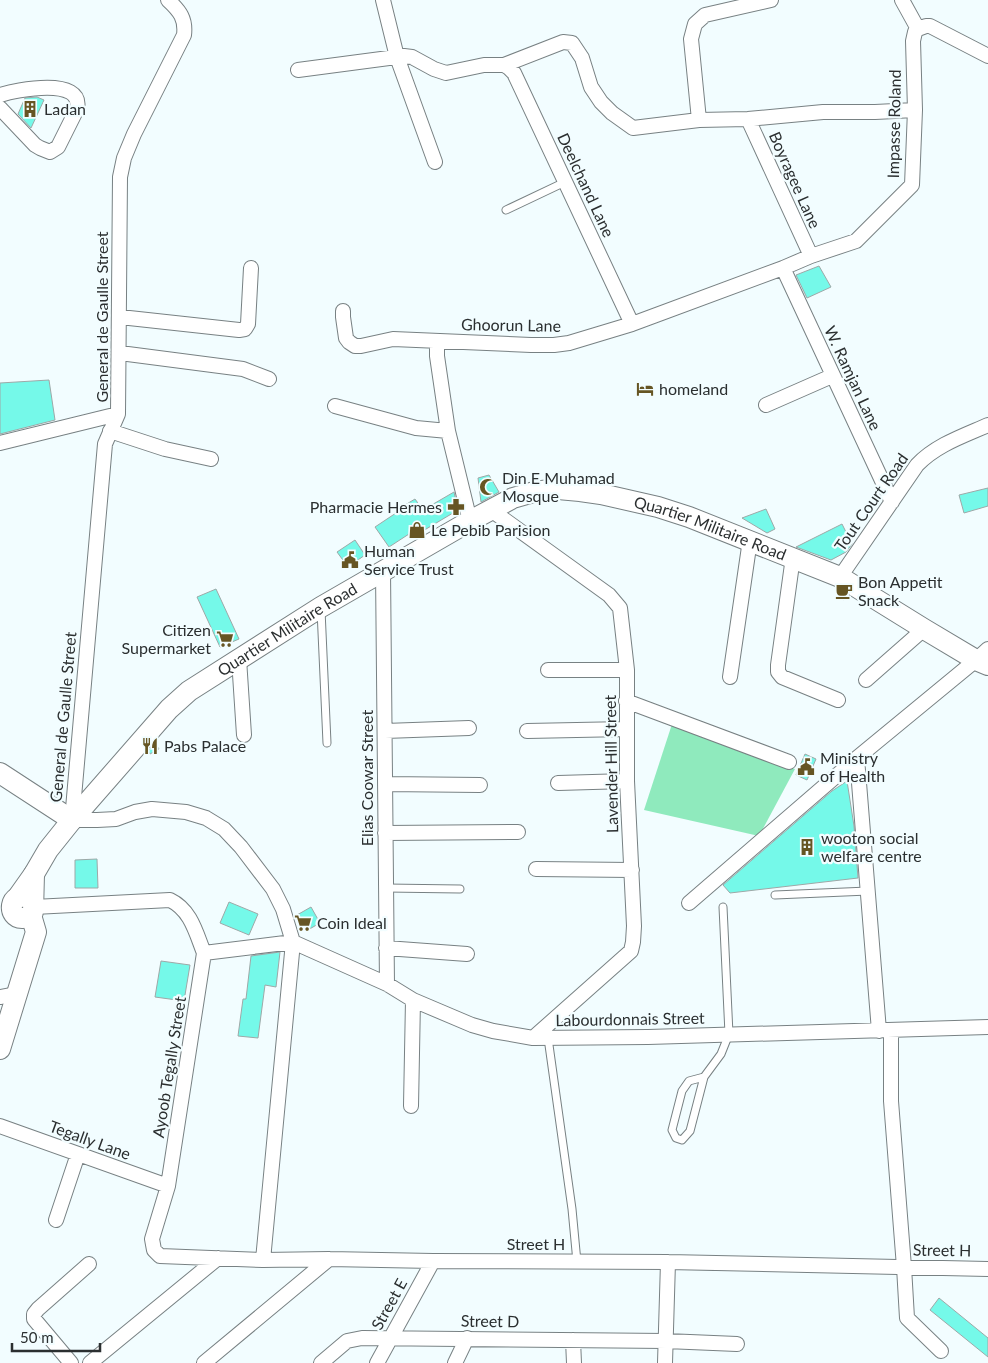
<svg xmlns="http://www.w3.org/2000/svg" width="988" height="1363" viewBox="0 0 988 1363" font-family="Lato,sans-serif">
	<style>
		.green { fill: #8feabd }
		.building { fill: #75f9e9; stroke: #9ea8a7 }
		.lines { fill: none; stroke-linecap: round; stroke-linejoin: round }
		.lane-casing { stroke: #788183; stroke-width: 9 }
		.street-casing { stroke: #788183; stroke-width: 16 }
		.secondary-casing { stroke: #788183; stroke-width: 22 }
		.lane { stroke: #fff; stroke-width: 7 }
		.street { stroke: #fff; stroke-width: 14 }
		.secondary { stroke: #fff; stroke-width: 20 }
		.labels { text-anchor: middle; stroke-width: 4.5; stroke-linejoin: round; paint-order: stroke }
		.poi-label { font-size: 16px; fill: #2b2f30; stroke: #f2fdff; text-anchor: start }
		.street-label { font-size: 16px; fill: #2b2f30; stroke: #f2fdff }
	</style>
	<rect width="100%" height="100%" fill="#f2fdff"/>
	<path class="green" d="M673 721 795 769 759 836 644 810Z"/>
	<path class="building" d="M37 97 44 100 31 128 18 114 25 98Z
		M819 266 831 287 807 298 796 275Z
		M49 380 55 420 0 434V383Z
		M489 475 499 492 481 502 478 478Z
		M988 488V506L964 513 959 495Z
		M454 492 458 510 411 538 409 534 389 547 375 527 396 513 395 511 415 499 423 510Z
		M766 509 775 529 767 533 742 518Z
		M842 524 852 544 846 552 831 560 796 547Z
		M355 540 365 555 348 567 337 552Z
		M836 588 849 597 843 600Z
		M216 589 239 639 220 647 197 597Z
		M155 743 159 749 150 754 148 751Z
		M805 754 816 759 807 780 796 775Z
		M847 781 854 826 858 878 730 893 723 885 832 791Z
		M97 859 98 888H75V860Z
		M229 902 258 914 249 935 220 923Z
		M311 907 320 923 306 931 297 915Z
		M280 952 276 987 265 985 258 1038 238 1036 243 999H246L251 956Z
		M161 961 190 965 184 1001 155 997Z
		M939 1298 988 1338V1357L930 1310Z"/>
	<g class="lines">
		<g class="lane-casing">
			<path id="lane" d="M506 210 565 182
				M321 610 327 743
				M386 888 460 889
				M775 895 868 891
				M548 1038 572 1209 577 1262
				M704 1077 689 1081 682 1091 672 1130 676 1138 682 1140 690 1131 704 1077 721 1054 729 1034 723 907"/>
		</g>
		<g class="street-casing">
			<path id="street" d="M168 0C180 11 186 19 184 35L134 134 124 158 120 177 118 414 105 444 72 820H97L116 819 135 812 152 809 186 812 206 818 224 829 241 847 273 889 283 909 293 942 263 1260
				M383 0 397 57 435 162
				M902 0 918 29
				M918 29 926 26H930L988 56
				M504 65 509 68 514 73 632 324
				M298 70 404 56 412 57 434 69 446 73 484 65H504L563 42 572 43 582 58 591 87 601 102 612 113 633 128 699 120 748 119 823 112H875L915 110
				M0 95C16 90 84 76 77 109L58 147 50 152 40 148 35 145 0 108
				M748 119 811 256
				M699 120 691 39 695 24 705 15 771 0
				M783 268 892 502
				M343 311V317L346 338 349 342 355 346H361L393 339 531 345H554L569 343 632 324 783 268 811 256 856 241 912 185 915 110 913 41 915 32 918 29
				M120 317 239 330 245 329 248 324 251 268
				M437 341V356L448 431 470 521
				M120 353 243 369 269 379
				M766 405 832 376
				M335 406 416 428 448 431
				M110 431 165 449 211 459
				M0 443 118 414
				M491 510 609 595 620 608 627 670V781L634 926 633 942 631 951 533 1038
				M793 557 778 665V672L782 677 838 700
				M383 571 387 984
				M840 577 917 465C936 445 963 436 988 425
				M239 659 244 735
				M548 670H627
				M730 677 750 540
				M866 680 924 629
				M626 701 789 762
				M385 731 469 728
				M527 731 626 729
				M857 758 879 1031
				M558 783 627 781
				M385 784 480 785
				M385 833 518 832
				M536 869 632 870
				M689 903 857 758 976 660 988 649
				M34 907 170 900C191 910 196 933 204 953
				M293 942 387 984 413 1000 472 1025 493 1031 533 1038 648 1037 988 1027
				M386 948 467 954
				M204 953 168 1186 152 1239 154 1250 160 1256 263 1260 329 1259 433 1261 668 1262 988 1269
				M204 953 293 942
				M0 997 17 994
				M891 1030V1101L904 1267 907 1318 941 1351
				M411 1106 413 1000
				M0 1126 168 1186
				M56 1220 78 1154
				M573 1340 574 1363
				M71 1363 34 1319V1314L38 1309 89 1264
				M90 1363 218 1258
				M204 1363 329 1259
				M321 1363 347 1341 362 1338 666 1341 737 1344
				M377 1363 433 1261
				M455 1363 467 1338
				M665 1363 668 1262"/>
		</g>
		<g class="secondary-casing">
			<g id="secondary">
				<path d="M0 773 72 820"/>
				<path id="s1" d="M17 898 34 874 48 850 72 820 169 709 189 691 321 607 470 521 513 498 534 492 558 489 580 491 601 494 658 507 689 517 840 577 924 629 976 660 988 665"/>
				<path d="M28 898C9 890 6 919 23 918 28 918 30 915 33 912L34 874"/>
				<path d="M0 1049 36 932 31 915"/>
			</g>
		</g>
		<use href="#lane" class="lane"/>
		<use href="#street" class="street"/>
		<use href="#secondary" class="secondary"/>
	</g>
	<defs>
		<g id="building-bare" transform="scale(1.35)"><path d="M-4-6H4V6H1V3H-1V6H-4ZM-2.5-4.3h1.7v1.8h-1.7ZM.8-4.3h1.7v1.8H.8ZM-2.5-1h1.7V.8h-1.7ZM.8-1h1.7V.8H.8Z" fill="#665523" stroke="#f2fdff" stroke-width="2.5" paint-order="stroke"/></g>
		<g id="hotel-bare" transform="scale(1.35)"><path d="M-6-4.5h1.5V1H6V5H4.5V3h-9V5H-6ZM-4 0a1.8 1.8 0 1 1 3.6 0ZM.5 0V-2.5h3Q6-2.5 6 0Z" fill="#665523" stroke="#f2fdff" stroke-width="2.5" paint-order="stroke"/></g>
		<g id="mosque-bare" transform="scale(1.35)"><path d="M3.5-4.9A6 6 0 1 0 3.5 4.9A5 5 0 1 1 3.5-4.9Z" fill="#665523" stroke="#f2fdff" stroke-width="2.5" paint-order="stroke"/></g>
		<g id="pharmacy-bare" transform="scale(1.35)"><path d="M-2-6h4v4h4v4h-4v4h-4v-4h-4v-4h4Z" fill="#665523" stroke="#f2fdff" stroke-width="2.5" paint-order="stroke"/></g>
		<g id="shop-bare" transform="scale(1.35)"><path d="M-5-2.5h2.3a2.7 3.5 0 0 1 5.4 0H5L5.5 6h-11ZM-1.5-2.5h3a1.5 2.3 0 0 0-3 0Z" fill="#665523" stroke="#f2fdff" stroke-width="2.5" paint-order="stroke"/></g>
		<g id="civic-bare" transform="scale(1.35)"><path d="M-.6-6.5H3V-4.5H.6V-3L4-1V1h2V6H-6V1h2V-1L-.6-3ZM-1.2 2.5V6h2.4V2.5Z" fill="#665523" stroke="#f2fdff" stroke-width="2.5" paint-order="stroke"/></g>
		<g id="cafe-bare" transform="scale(1.35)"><path d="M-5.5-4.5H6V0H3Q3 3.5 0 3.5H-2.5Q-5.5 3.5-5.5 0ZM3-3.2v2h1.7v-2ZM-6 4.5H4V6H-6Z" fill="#665523" stroke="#f2fdff" stroke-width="2.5" paint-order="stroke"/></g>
		<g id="supermarket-bare" transform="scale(1.35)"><path d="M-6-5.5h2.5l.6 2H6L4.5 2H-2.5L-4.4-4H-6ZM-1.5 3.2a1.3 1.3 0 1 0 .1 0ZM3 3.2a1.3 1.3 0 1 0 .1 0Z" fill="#665523" stroke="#f2fdff" stroke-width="2.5" paint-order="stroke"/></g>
		<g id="restaurant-bare" transform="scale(1.35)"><path d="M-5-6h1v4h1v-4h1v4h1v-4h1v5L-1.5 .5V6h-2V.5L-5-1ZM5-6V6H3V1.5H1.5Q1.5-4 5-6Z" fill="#665523" stroke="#f2fdff" stroke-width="2.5" paint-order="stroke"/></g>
	</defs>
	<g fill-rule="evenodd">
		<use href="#building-bare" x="30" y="109"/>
		<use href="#hotel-bare" x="645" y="389"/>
		<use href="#mosque-bare" x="488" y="487"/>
		<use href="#pharmacy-bare" x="456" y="507"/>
		<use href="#shop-bare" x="417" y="530"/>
		<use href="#civic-bare" x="350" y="560"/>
		<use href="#cafe-bare" x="844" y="591"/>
		<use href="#supermarket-bare" x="225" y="639"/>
		<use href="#restaurant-bare" x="150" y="746"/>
		<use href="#civic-bare" x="806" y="767"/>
		<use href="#building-bare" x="807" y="847"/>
		<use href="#supermarket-bare" x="303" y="923"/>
	</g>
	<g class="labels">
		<g class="poi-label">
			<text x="44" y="115">Ladan</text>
			<text x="659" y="395">homeland</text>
			<text x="502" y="484">Din E Muhamad<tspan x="502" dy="18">Mosque</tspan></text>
			<text x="442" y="513" text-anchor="end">Pharmacie Hermes</text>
			<text x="431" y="536">Le Pebib Parision</text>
			<text x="364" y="557">Human<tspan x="364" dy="18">Service Trust</tspan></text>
			<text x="858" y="588">Bon Appetit<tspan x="858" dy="18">Snack</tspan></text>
			<text x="211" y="636" text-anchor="end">Citizen<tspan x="211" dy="18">Supermarket</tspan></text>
			<text x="164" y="752">Pabs Palace</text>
			<text x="820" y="764">Ministry<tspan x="820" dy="18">of Health</tspan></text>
			<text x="821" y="844">wooton social<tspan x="821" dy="18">welfare centre</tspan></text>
			<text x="317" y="929">Coin Ideal</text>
		</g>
		<g class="street-label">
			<text transform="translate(894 124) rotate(-89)" y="6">Impasse Roland</text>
			<text transform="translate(795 180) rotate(66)" y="6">Boyragee Lane</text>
			<text transform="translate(586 185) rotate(65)" y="6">Deelchand Lane</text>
			<text transform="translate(102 317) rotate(-90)" y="6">General de Gaulle Street</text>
			<text transform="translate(511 325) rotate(1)" y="6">Ghoorun Lane</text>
			<text transform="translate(853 378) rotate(65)" y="6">W. Ramjan Lane</text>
			<text transform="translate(871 502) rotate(-55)" y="6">Tout Court Road</text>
			<text dy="6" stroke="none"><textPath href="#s1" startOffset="851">Quartier Militaire Road</textPath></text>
			<text dy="6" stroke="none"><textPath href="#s1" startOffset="386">Quartier Militaire Road</textPath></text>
			<text transform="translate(63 717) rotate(-85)" y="6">General de Gaulle Street</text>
			<text transform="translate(611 764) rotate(-91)" y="6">Lavender Hill Street</text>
			<text transform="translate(367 778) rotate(-90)" y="6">Elias Coowar Street</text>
			<text transform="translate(630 1019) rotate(-1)" y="6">Labourdonnais Street</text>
			<text transform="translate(169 1067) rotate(-81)" y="6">Ayoob Tegally Street</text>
			<text transform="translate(90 1140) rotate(20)" y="6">Tegally Lane</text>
			<text x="536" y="1250">Street H</text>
			<text transform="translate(942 1250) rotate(1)" y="6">Street H</text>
			<text transform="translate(389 1304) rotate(-61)" y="6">Street E</text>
			<text transform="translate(490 1321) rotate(1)" y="6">Street D</text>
		</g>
	</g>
	<path d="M12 1343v8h88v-8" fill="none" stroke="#2b2f30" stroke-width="2.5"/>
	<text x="20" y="1343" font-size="15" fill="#2b2f30" stroke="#f2fdff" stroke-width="4" paint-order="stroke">50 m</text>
</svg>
